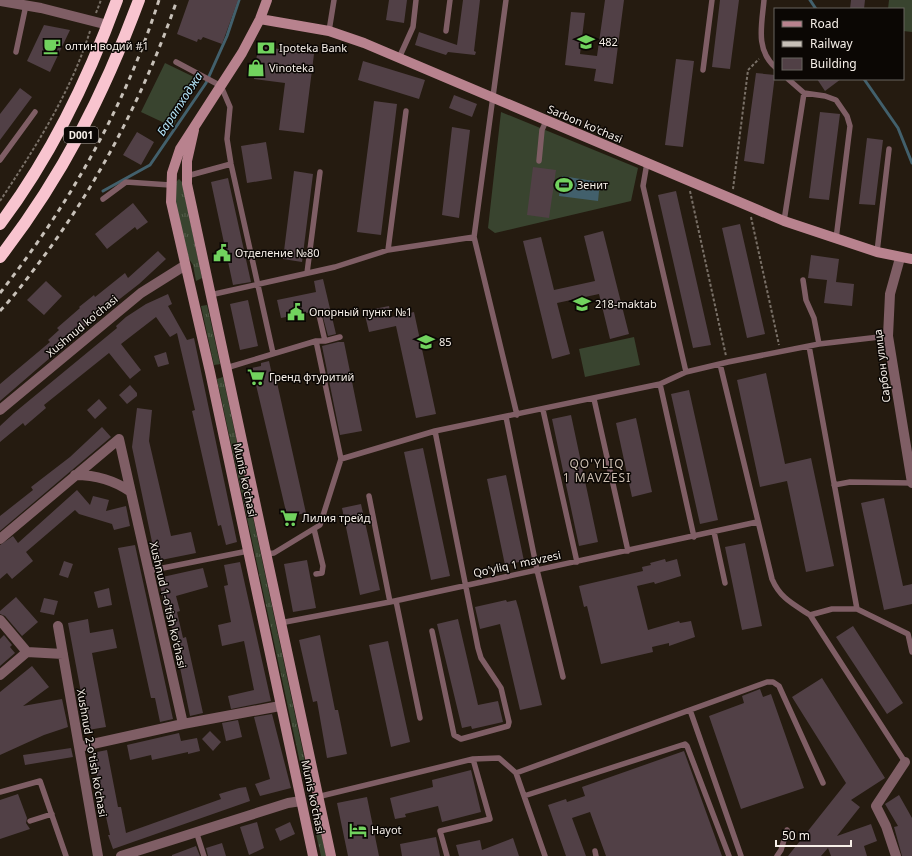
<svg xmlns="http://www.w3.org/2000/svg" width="912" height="856" viewBox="0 0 912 856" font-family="'Noto Sans',sans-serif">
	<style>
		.grass { fill: url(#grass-tufts) }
		.pitch { fill: #39442f }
		.water { fill: #42606c }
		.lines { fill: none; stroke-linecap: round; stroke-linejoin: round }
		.stream { stroke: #42606c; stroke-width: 3 }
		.building { fill: #514046 }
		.path { stroke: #797067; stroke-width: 2; stroke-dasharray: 3 2; stroke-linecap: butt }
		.lane { stroke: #7f5e65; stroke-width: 5.5 }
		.street { stroke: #7f5e65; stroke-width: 10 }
		.secondary { stroke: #b8828e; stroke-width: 10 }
		.highway { stroke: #f8c4cf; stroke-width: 12 }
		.rail { stroke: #c7c0b8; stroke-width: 3; stroke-dasharray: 5 5; stroke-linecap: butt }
		.labels { text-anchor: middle; stroke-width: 3; stroke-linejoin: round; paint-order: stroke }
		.shield { fill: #0b0704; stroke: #b0a9a4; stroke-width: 1 }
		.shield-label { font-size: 10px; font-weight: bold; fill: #f6efe8 }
		.poi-label { font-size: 11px; fill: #f6efe8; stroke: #0b0704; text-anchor: start }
		.street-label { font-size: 11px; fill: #f6efe8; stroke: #0b0704 }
		.water-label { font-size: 12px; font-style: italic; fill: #b5e5f9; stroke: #0b0704 }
		.neighbourhood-label { font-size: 12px; letter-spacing: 1px; fill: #cdbfb1; stroke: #0b0704 }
	</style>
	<defs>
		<pattern id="grass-tufts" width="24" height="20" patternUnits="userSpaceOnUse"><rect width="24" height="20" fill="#39442f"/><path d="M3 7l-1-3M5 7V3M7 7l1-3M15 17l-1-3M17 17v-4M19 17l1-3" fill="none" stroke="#565f4d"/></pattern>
	</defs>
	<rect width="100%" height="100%" fill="#251b10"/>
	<path class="grass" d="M179 179 182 182 202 278 196 281 193 265 186 254 175 201 176 182Z
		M207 305 220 364 214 365 201 306Z
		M223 377 307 771 302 772 217 379Z
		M318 820 326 856H321L313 821Z"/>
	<path class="pitch" d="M889 0H912V32L903 31V9H888Z
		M165 63 196 78 173 127 141 112Z
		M501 112 638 168 631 201 495 233 488 228Z
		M634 337 640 365 585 377 579 349Z"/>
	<path class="water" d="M562 176 600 182 598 201 559 196Z"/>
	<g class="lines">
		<path class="stream" d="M810 0 816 9
			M864 79 898 128 912 163
			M103 191 150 165 206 83 227 36 239 0"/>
	</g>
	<path class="building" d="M189 0H238L222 44 203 37 201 40 198 39 197 42 177 34Z
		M389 0H407L404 23 386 20Z
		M463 0H480L474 51 476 52 475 55 448 52 446 55 415 45 419 32 457 45Z
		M605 0H624L613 84 594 81 596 69 565 65 571 12 585 13 580 54 597 56Z
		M720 0H739L730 69 712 67Z
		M851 0H865L864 9H850Z
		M44 25 70 30 50 72 27 61Z
		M258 46 314 54 304 133 279 130 285 83 254 79Z
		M676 59 694 61 683 147 665 145Z
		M363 61 425 80 419 99 358 80Z
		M756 73 775 75 764 164 744 161Z
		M817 79H841L825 91Z
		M20 88 32 97 0 140V114Z
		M454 95 477 104 472 117 449 108Z
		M374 101 397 104 381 235 357 232Z
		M820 112 840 114 829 200 809 198Z
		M452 127 470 130 459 218 442 215Z
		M137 132 154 142 141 165 123 155Z
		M867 138 883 140 875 205 859 204Z
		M266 142 272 179 247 183 241 146Z
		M533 167 556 170 549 218 527 215Z
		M294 171 313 174 302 262 283 259Z
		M228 178 251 282 233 285 211 182Z
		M676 191 711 345 693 348 658 195Z
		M133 203 148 222 137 230 135 227 107 249 95 234Z
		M740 224 765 334 747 338 722 228Z
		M603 231 629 334 610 339 599 294 557 303 570 354 552 359 523 241 541 237 554 290 595 281 584 236Z
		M158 251 166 259 139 284 67 340 50 355 51 357 0 401V384L50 342 48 340 59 330 57 328 80 308 79 307 94 295 95 297 125 273 128 278Z
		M811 255 839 259 836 282 854 284 852 306 824 303 827 280 808 278Z
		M323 279 336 334 328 336 321 310 281 318 277 300 316 292 314 281Z
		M46 281 62 296 44 315 27 300Z
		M168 294 172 304 168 306 187 340 194 338 237 542 226 545 221 525 218 526 192 411 195 410 177 333 170 337 156 317 121 344 141 370 130 379 109 353 44 405 46 408 25 426 23 423 0 442V426L14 413 117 328 116 326 126 317 146 304Z
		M248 300 258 346 240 350 230 304Z
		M389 306 391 317 414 312 436 414 416 418 396 326 369 332 364 311Z
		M338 342H344L362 431 340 435 322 346Z
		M166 352 169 364 158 367 154 356Z
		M269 361 273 379 276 378 306 513 296 515V518L288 520 252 368 261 366V363Z
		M766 373 785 464 811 458 834 566 806 572 787 481 760 487 737 380Z
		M130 385 137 393V396L127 404 119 395Z
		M689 390 718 520 700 524 671 394Z
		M99 399 107 408 95 419 87 410Z
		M137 408 152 410 149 441 171 536 191 532 196 553 156 561 132 447Z
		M571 415 598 542 579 546 552 419Z
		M636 418 652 492 632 497 616 423Z
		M102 427 111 437 0 531V516L33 490 31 487 70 457Z
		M423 448 450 576 431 580 404 452Z
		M506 475 524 561 505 565 487 479Z
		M77 490 90 505 93 496 109 500 106 511 126 506 130 526 114 530 112 524 79 514 75 510 26 552 33 561 12 579 7 573 0 579V545L13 536 18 543Z
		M884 498 903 586 912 584V604L884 610 861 503Z
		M361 504 380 590 360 595 342 508Z
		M745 543 762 626 742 630 725 547Z
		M135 545 173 719 160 722 155 698H151L118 548Z
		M665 559 666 562 677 559 681 576 655 584 654 582 637 586 648 630 679 621 680 623 691 621 695 637 669 646V643L652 647 653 652 601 664 587 606 584 607 579 586 643 571 642 567 651 565 650 563Z
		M307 560 316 608 293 612 284 564Z
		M64 561 73 564 68 578 59 575Z
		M240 562 271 701 231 709 228 696 254 690 244 641 222 646 218 625 231 622 224 586 228 585 224 565Z
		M203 568 208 587 176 596 180 611 177 612 183 638 186 637 203 713 190 716 169 614H167L158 578Z
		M109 588 112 605 98 608 94 592Z
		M16 597 38 622 22 636 5 616 0 614V611Z
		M44 598 58 601 54 615 40 612Z
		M506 600 507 602 516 600 519 610 542 705 520 710 500 624 480 629 475 607Z
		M88 619 90 633 113 629 117 648 92 653 106 727 88 730 68 623Z
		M458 619 478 705 498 701 503 722 472 729 471 726 462 728 437 624Z
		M853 626 903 703 887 714 836 637Z
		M4 635 12 645 10 647 15 653 0 666V639Z
		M320 635 335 710H338L347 754 327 758 317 701 313 702 299 640Z
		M388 641 410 742 391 747 369 645Z
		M32 666 49 687 23 706 62 699 68 727 44 735 0 755V692Z
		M822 678 885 778 851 800 860 807 837 836 871 824 877 841 864 846 867 856H831L828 848 821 856H788L846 783 792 697Z
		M760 689 763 697 771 694 804 788 741 809 709 716 744 703 742 696Z
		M272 714 291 788 260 796 255 784 270 779 254 717Z
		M238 720 242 737 226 741 222 723Z
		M210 731 221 742 213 751 202 739Z
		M179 733 181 741 197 738 200 751 188 754V752L152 760 151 755 130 760 127 745Z
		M71 748 73 757 25 765 23 755Z
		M107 750 118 807H121L126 833 221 799 219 794 239 788 246 787 250 801 113 849 108 835H110L92 753Z
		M684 751 722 856H606L590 812 572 818 586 856H566L548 805 566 799 567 802 585 796 582 787Z
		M471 770 481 812 442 822 438 806 405 814 406 817 395 819 390 798 433 787 432 780Z
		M18 794 27 818 26 823 30 829 0 839V800Z
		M899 795 912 818V856H902L894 827 898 826 885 804Z
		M367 797 379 856H348L337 803Z
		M257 822 264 848 249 855 240 827Z
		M290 822 295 834 280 841 275 829Z
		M436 837 440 856H402L400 844Z
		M513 838 519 856H459L456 845 480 840 482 850Z
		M222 843 226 856H208L206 848Z
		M196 846 200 856H172V855Z"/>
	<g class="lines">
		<path class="path" d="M96 13 101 0
			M733 189 748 70 759 59
			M690 191 726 356
			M0 201C35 148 71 92 90 31
			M751 217 779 345"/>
		<path class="lane" d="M506 0 474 237 517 415
			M764 0C762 24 755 49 775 67
			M329 31 334 0
			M446 31 450 0
			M16 52 26 5
			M399 58 413 27 416 0
			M176 62 221 86 230 107 227 139 231 164 273 353
			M703 70 712 0
			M788 79 804 93 825 96 836 100 847 116 850 126 836 239
			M0 160 35 112
			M539 161 542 130 546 121
			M647 163 643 186 686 372
			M187 176 231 164
			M103 199 126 182 170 185
			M784 221 804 93
			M388 250 406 111
			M877 252 889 149
			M307 273 320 172
			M803 280 806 300 814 318 819 344
			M210 295 335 267 388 250 474 237
			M319 315 325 341
			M316 341H325L340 337
			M809 346 857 609H832L810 615
			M720 364 772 579C780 598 793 604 810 615L905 762
			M226 368 316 341 341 459 320 525 274 553 266 554
			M660 384 694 537
			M594 399 628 551
			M543 410 577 562
			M506 417 537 570 563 677
			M341 459 435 431 660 384 686 372 728 362 819 344 888 336
			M834 485 850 482 912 483
			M369 496 390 602
			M314 529 323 566 322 573 316 574
			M714 532 725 583
			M148 571 248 551
			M396 601 420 718
			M857 609 908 634 912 652
			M280 623 390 602 757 522
			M432 631 454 735 461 739 508 726 509 722 501 688 481 658 478 648 435 431
			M690 710 741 856
			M473 759 499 758 516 773 767 682H773L779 686 823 783
			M516 773 545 856
			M0 792 40 781 66 856
			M524 796 685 744 687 746 729 856
			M317 797 473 759 490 819 440 831 447 856
			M30 821 52 814
			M196 831 204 856
			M595 851 596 856
			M777 856 781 850 787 830"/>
		<path class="street" d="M0 1 41 8 108 25
			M900 258 890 294 888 336 912 483
			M0 410 141 293 184 266
			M75 475C97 475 114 480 131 492
			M0 539 119 439 183 724
			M0 620 27 652
			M58 626 98 856
			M0 675 27 652 63 654
			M79 747 183 724 280 706
			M121 856 288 803 301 801
			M896 856 886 826 876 806 905 762"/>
		<path class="secondary" d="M267 0 260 19 242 53 180 149 172 173 171 202 210 372 313 856
			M260 19 329 31 364 43 784 221 877 252 912 259
			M194 130 187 161V184L331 856"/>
		<path class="highway" d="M0 224C51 156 88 80 117 0
			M0 257C62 177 104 94 139 0"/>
		<path class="rail" d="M0 293C69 205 125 107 159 0
			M0 311C17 293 32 272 47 252 103 175 146 90 177 0"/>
	</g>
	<defs>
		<g id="school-bare" transform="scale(1.38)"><path d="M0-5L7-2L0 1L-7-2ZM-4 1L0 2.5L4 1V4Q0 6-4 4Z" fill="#71d25e" stroke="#0b0704" stroke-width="2.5" paint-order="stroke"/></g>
		<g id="cafe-bare" transform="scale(1.38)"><path d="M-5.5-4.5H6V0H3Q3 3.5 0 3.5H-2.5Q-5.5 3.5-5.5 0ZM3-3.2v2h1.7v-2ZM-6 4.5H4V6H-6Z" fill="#71d25e" stroke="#0b0704" stroke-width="2.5" paint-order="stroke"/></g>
		<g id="bank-bare" transform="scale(1.38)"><path d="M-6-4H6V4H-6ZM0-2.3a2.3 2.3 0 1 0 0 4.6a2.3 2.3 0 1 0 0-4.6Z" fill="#71d25e" stroke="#0b0704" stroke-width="2.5" paint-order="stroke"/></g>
		<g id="shop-bare" transform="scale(1.38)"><path d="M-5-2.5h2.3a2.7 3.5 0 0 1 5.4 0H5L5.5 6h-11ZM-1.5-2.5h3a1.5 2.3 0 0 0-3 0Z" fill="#71d25e" stroke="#0b0704" stroke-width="2.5" paint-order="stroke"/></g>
		<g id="stadium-bare" transform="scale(1.38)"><path d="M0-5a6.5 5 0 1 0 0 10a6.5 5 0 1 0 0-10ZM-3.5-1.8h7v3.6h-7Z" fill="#71d25e" stroke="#0b0704" stroke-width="2.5" paint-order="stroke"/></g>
		<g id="civic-bare" transform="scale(1.38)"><path d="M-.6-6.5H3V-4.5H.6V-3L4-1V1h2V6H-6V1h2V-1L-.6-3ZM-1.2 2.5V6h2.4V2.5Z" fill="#71d25e" stroke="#0b0704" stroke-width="2.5" paint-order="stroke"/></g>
		<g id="supermarket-bare" transform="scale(1.38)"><path d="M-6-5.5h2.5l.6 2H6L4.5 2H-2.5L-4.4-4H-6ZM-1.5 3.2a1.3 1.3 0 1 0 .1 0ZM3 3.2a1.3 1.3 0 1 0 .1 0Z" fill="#71d25e" stroke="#0b0704" stroke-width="2.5" paint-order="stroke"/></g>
		<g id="hotel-bare" transform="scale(1.38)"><path d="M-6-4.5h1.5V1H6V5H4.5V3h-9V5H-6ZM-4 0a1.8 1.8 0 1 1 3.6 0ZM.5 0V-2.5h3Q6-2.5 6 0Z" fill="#71d25e" stroke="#0b0704" stroke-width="2.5" paint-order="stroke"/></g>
	</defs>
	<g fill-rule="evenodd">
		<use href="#school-bare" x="586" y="42"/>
		<use href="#cafe-bare" x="52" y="46"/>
		<use href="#bank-bare" x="266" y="48"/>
		<use href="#shop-bare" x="256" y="68"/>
		<use href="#stadium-bare" x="564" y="185"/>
		<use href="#civic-bare" x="222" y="253"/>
		<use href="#school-bare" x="582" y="304"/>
		<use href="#civic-bare" x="296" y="312"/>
		<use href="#school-bare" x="426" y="342"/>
		<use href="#supermarket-bare" x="256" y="377"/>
		<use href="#supermarket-bare" x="289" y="518"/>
		<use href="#hotel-bare" x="358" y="830"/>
	</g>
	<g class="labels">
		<rect class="shield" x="64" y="127" width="34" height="16" rx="3"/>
		<g class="shield-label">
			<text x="81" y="139">D001</text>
		</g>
		<g class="poi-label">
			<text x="599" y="46">482</text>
			<text x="65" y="50">олтин водий #1</text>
			<text x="279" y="52">Ipoteka Bank</text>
			<text x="269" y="72">Vinoteka</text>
			<text x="577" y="189">Зенит</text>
			<text x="235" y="257">Отделение №80</text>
			<text x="595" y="308">218-maktab</text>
			<text x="309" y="316">Опорный пункт №1</text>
			<text x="439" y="346">85</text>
			<text x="269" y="381">Гренд фтуритий</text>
			<text x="302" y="522">Лилия трейд</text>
			<text x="371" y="834">Hayot</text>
		</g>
		<g class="street-label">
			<text transform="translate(585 124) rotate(23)" y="4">Sarbon ko'chasi</text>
			<text transform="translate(82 326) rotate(-40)" y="4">Xushnud ko'chasi</text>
			<text transform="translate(882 366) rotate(-97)" y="4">Сарбон улица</text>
			<text transform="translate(245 480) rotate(78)" y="4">Munis ko'chasi</text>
			<text transform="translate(517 564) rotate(-12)" y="4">Qo'yliq 1 mavzesi</text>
			<text transform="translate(168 605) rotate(77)" y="4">Xushnud 1-o'tish ko'chasi</text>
			<text transform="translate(92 753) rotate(80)" y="4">Xushnud 2-o'tish ko'chasi</text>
			<text transform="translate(313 797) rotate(78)" y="4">Munis ko'chasi</text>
		</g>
		<g class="water-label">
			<text transform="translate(180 104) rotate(-57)" y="4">Баратходжа</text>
		</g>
		<g class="neighbourhood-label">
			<text x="597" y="468">QO'YLIQ<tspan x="597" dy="14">1 MAVZESI</tspan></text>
		</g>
	</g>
	<rect x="774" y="8" width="130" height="72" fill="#0b0704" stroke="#69645f"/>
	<rect x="782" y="21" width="20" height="6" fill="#b8828e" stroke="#69645f"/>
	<text x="810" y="28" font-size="12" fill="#f6efe8">Road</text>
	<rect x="782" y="41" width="20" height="6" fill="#c7c0b8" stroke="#69645f"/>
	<text x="810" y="48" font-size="12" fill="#f6efe8">Railway</text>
	<rect x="782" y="58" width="20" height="12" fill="#514046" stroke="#69645f"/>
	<text x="810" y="68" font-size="12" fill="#f6efe8">Building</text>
	<path d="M776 840v6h75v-6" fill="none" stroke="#f6efe8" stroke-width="2"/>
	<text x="782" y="840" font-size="12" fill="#f6efe8" stroke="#0b0704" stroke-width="3" paint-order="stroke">50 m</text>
</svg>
